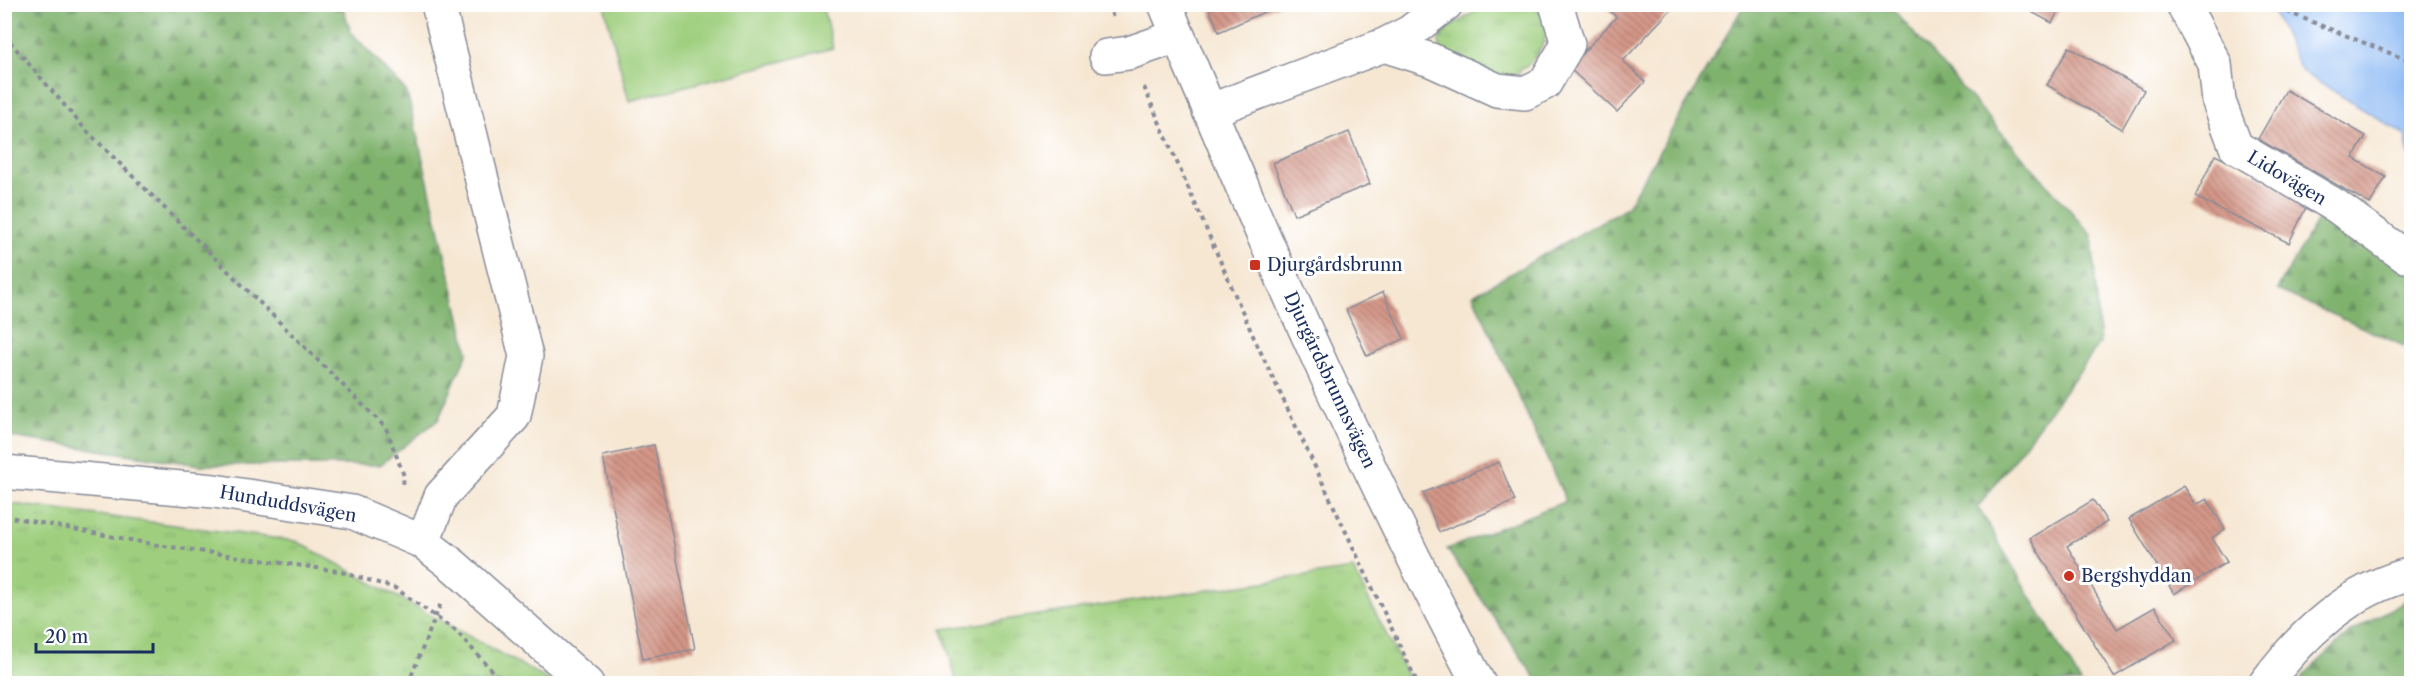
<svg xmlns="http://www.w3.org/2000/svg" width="2416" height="688" viewBox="0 0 2416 688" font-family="'Libre Caslon Text',serif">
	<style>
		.grass { fill: url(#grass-tufts); stroke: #5d7f6e; stroke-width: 1.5 }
		.forest { fill: url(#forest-firs); stroke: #4d7066; stroke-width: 1.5 }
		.pitch { fill: #9fcf7e; stroke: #5d7f6e; stroke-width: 1.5 }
		.water { fill: #89b8f4; stroke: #5274a9; stroke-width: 1.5 }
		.building { fill: url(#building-back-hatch) }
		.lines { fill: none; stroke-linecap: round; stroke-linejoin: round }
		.minor-casing { stroke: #888b98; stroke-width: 36 }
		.path { stroke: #888b98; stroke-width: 4; stroke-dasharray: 4.5 4.5; stroke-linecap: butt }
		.minor { stroke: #fff; stroke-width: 33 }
		.poi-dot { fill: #c8321e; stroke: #fff; stroke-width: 2 }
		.labels { text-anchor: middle; stroke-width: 6; stroke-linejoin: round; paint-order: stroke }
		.street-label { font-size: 18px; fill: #1b2f5e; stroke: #fff }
		.poi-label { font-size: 18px; fill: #1b2f5e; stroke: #fff; text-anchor: start }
	</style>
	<defs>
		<pattern id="grass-tufts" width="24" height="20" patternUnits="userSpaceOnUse" patternTransform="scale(1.5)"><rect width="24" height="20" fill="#9fcf7e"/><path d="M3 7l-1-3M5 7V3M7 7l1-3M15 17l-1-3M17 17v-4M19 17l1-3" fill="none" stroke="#88b26f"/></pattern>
		<pattern id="forest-firs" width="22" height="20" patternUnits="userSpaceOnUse" patternTransform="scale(1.5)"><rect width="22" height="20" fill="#7fb26d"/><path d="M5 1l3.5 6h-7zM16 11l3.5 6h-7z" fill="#67915d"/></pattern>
		<pattern id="building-back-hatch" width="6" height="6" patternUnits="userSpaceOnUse" patternTransform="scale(1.5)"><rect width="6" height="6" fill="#d49788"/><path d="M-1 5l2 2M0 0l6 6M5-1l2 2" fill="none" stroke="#ab7c72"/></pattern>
	</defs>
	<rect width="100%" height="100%" fill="#fff"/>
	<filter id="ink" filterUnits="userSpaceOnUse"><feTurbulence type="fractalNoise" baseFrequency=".0167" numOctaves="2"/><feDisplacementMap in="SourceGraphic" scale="12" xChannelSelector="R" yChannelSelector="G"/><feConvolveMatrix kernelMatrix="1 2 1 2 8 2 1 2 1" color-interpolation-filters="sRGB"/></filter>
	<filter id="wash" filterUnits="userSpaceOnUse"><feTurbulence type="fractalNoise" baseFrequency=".008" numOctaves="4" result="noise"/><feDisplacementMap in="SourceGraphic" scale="24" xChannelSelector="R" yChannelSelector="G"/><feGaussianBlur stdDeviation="1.35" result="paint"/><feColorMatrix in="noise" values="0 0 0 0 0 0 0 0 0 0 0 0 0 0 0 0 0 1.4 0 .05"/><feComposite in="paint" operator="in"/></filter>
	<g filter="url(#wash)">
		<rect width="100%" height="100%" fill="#f6e7d3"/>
		<path class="grass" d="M1486 5C1498 5 1512 3 1524 5 1574 13 1531 86 1492 77 1475 73 1457 60 1441 52L1439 40 1448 28Z
			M5 503 296 541 554 683H5Z
			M1353 569 1411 683H957L942 629Z"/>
		<path class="forest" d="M4 5H342L351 32 407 92 468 352 438 420 380 465H200L5 436Z
			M1744 5H1889L2092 235 2100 344 1978 507 2081 683H1539L1447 549 1566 501 1473 295 1627 207Z
			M2321 213 2411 271V349L2277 290Z
			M2411 601V683H2299L2304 675 2350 632 2403 602Z"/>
		<path class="pitch" d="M604 5H822L833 48 629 101Z"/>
		<path class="water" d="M2270 5H2411V164L2405 135 2302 72Z"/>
		<g id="blocks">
			<path class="building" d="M1207 4H1282L1219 32Z
				M1603 4H1676L1623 61 1645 82 1617 112 1569 68 1616 17Z
				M2017 4H2062L2052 23Z
				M2069 47 2144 90 2122 129 2047 85Z
				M2286 90 2366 136 2353 158 2386 177 2370 204 2258 139Z
				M1349 132 1370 184 1294 215 1273 163Z
				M2215 155 2309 201 2289 243 2195 197Z
				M1383 292 1404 339 1367 356 1346 310Z
				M654 445 695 649 643 659 603 456Z
				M1499 462 1515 501 1439 532 1423 493Z
				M2184 486 2196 505 2207 499 2225 529 2212 538 2227 562 2174 594 2129 519Z
				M2093 500 2107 522 2067 546 2117 629 2155 607 2176 640 2114 677 2030 538Z"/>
		</g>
	</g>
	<g filter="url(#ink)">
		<use href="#blocks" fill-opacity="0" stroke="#888b98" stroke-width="1.5"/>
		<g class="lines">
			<g class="minor-casing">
				<path id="minor" d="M1165 4C1261 235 1361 464 1479 684
					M2183 4 2215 64 2219 102 2236 147 2336 206 2405 256
					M1384 45 1431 60 1497 90 1525 93 1545 83 1568 44 1556 4
					M1106 56 1129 53 1178 36
					M1209 111 1384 45 1410 32 1446 4
					M4 472 214 491 352 512 423 542 454 566 587 684
					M423 542 441 496 514 416 526 356 438 4
					M2265 684C2301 635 2351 588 2412 574"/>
			</g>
			<path class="path" d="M1109 4 1113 18
				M2270 5 2412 62
				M4 35 84 128 386 428 404 476 403 485
				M1144 87 1254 338 1418 684
				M2411 162H2412
				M4 516 157 545 338 571 395 588 456 631 504 684
				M408 684 441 603"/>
			<use href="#minor" class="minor"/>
		</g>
	</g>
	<g class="poi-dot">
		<rect x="1249" y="259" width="12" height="12" rx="3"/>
		<circle cx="2069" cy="576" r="6"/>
	</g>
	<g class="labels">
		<g class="street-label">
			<text transform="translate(2287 178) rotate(31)" y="6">Lidovägen</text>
			<text transform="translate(1330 380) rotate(65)" y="6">Djurgårdsbrunnsvägen</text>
			<text transform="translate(288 504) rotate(10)" y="6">Hunduddsvägen</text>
		</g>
		<g class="poi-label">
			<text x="1267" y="271">Djurgårdsbrunn</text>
			<text x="2081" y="582">Bergshyddan</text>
		</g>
	</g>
	<rect width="2416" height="688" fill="none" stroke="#fff" stroke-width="24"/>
	<path d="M36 643v9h117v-9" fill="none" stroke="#1b2f5e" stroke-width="3"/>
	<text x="45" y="643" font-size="18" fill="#1b2f5e" stroke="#ffffff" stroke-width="4.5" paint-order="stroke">20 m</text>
</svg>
